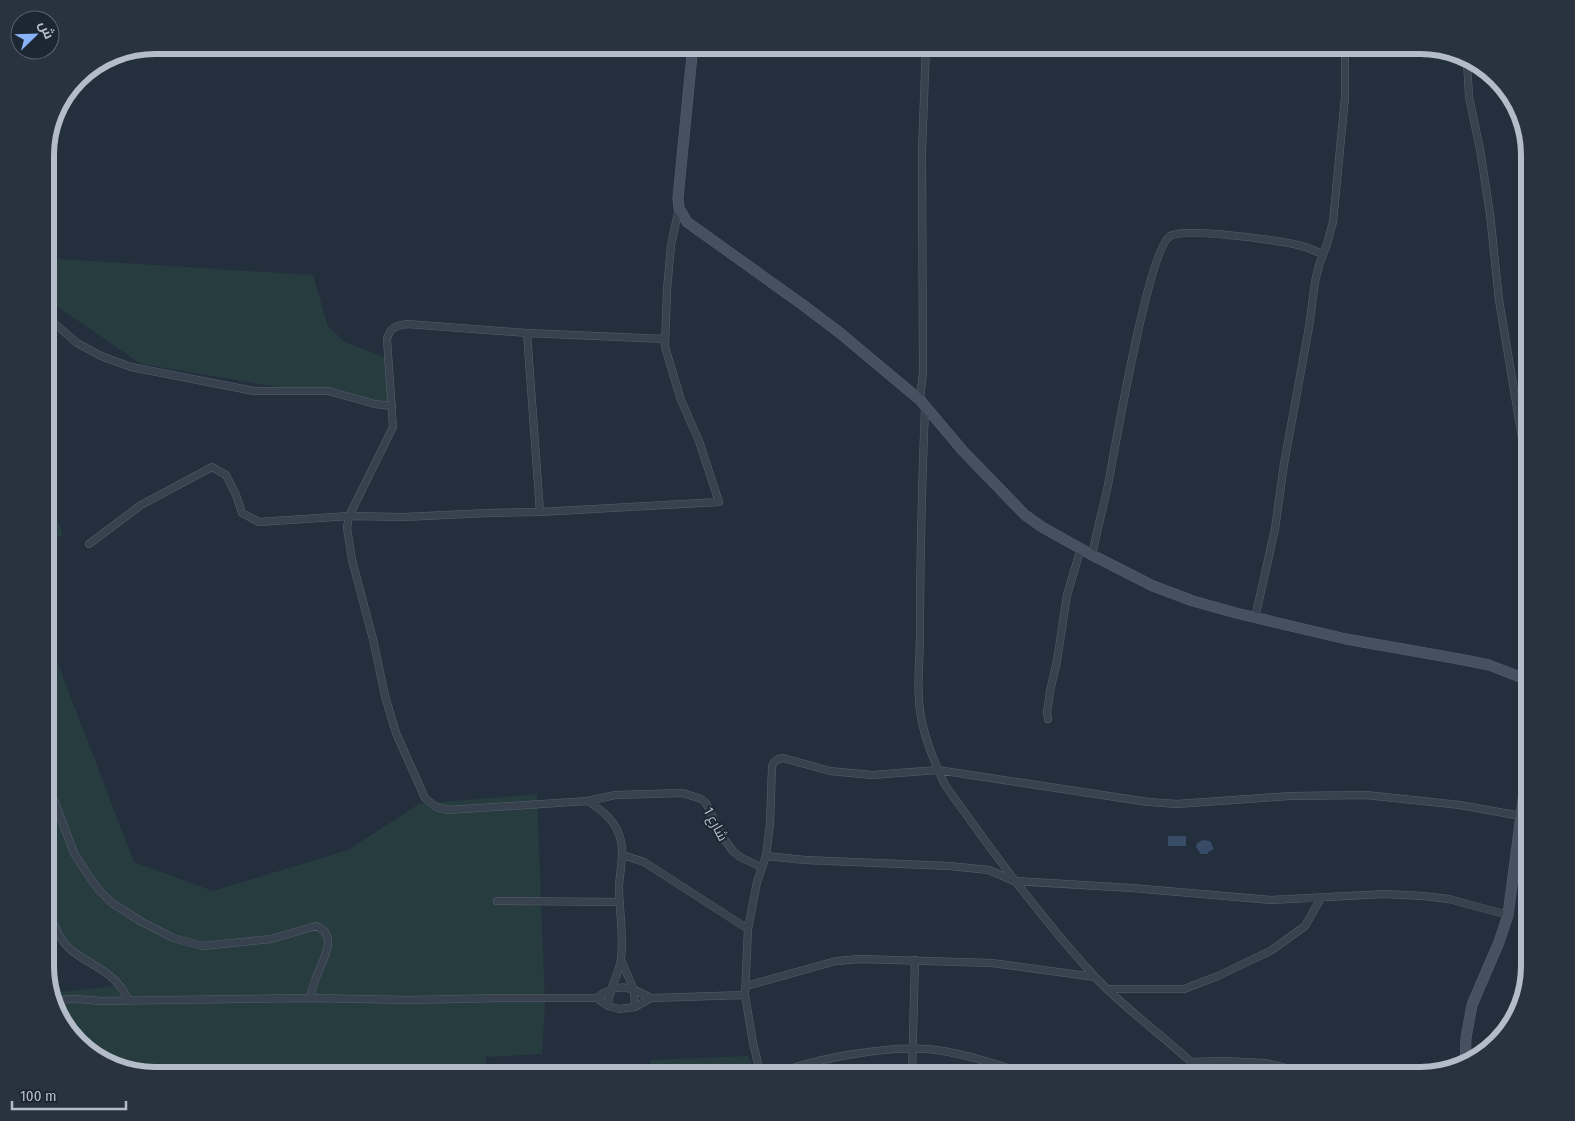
<svg xmlns="http://www.w3.org/2000/svg" width="1575" height="1121" viewBox="0 0 1575 1121" font-family="'Fira Sans Condensed',Cairo,sans-serif">
	<style>
		.green { fill: #263c3f }
		.water { fill: #394c67 }
		.lines { fill: none; stroke-linecap: round; stroke-linejoin: round }
		.street-casing { stroke: #565f6c; stroke-width: 8 }
		.secondary-casing { stroke: #565f6c; stroke-width: 11 }
		.street { stroke: #38414e; stroke-width: 7 }
		.secondary { stroke: #465061; stroke-width: 10 }
		.labels { text-anchor: middle; stroke-width: 4; stroke-linejoin: round; paint-order: stroke }
		.street-label { font-size: 14px; fill: #b4bcc9; stroke: #1d2633 }
		.rim { fill: none; stroke: #b4bcc9; stroke-width: 6 }
	</style>
	<rect width="100%" height="100%" fill="#242f3e"/>
	<path class="green" d="M45 258 313 275 328 326 345 342 389 359 397 407 141 364 45 298Z
		M45 487 63 535 45 542Z
		M45 630 134 862 213 891 348 850 419 804 537 794 545 1003 542 1054 486 1057V1076H155L88 1053 56 1015 51 993 115 986 93 962 69 949 45 910Z
		M748 1056 756 1076H650L651 1060Z
		M831 1062 833 1076H781Z"/>
	<path class="water" d="M1168 836H1186V846H1168Z
		M1203 840 1210 841 1214 849 1208 852V854H1201L1196 847 1197 843Z"/>
	<g class="lines">
		<g class="street-casing">
			<path id="street" d="M1467 61 1469 97 1480 149 1490 214 1499 300 1523 444V471L1530 550
				M45 315 77 343 101 356 131 367 254 391H328L375 404 392 406
				M527 333 540 512
				M665 339 527 333 407 324C396 326 390 327 387 339L393 427 349 516 347 528 352 560 373 639 385 696 396 733 425 798 436 807 448 810 588 801 615 795 683 793 701 799 706 803 721 835 733 851 740 857 761 867
				M920 400 923 372 922 151 926 45
				M925 407C922 483 920 558 920 633 920 661 916 689 921 717 925 740 935 764 945 785 992 851 1040 917 1095 977 1129 1013 1171 1041 1206 1076
				M89 544 141 505 212 467 226 475 236 495 242 513 259 522 349 516 404 517 488 513 540 512 719 502 699 441 681 400 665 347 667 290 671 245 679 208
				M1092 555C1097 531 1103 508 1108 485 1115 449 1148 250 1170 236 1186 227 1285 241 1305 247 1311 249 1317 252 1323 254
				M1255 618 1275 529 1284 464 1309 327 1315 282 1319 265 1327 244 1333 222 1345 97V45
				M1048 719 1047 713 1050 691 1057 661 1067 595 1081 548
				M45 776 74 853 88 875 99 890 112 903 142 922 173 938 203 946 271 939 316 926C339 934 323 960 317 975 314 982 312 990 310 998
				M588 801C603 811 617 822 621 841 624 856 620 871 619 886 619 909 624 936 621 959 619 975 608 990 608 1006
				M623 855 644 862 748 929
				M766 856 805 860 949 866 989 870 1014 881 1132 888 1271 900 1385 894 1423 896 1449 899 1508 915
				M497 901 620 902
				M45 902C52 917 57 939 71 950 94 968 115 971 129 1001
				M621 960 634 990 635 1007
				M746 986 836 961 860 959 992 963 1095 977
				M1107 989H1184L1218 976 1272 950 1305 926 1321 898
				M597 998C617 981 631 987 651 998
				M53 1003C68 996 84 1000 100 1001L310 998 410 1000 502 998H597L608 1006 619 1009 635 1007 651 998 745 995
				M1192 1062 1223 1061 1265 1063 1319 1076
				M761 1076 753 1043 745 995 748 929 757 882 766 856 770 824 772 767C773 761 777 759 783 758L830 771 872 775 938 770 1148 802 1177 804 1290 796 1366 795 1460 805 1521 816
				M773 1076C811 1058 896 1044 937 1050 970 1055 1002 1066 1033 1076
				M912 1076 915 960"/>
		</g>
		<g class="secondary-casing">
			<path id="secondary" d="M693 45 678 198 679 208 687 222 803 305 840 333 920 400 963 451 1025 515 1042 527 1092 555 1153 586 1193 601 1236 613 1346 639 1459 659 1489 665 1530 681
				M1465 1065 1466 1038 1472 1005 1499 942 1508 915 1530 747"/>
		</g>
		<use href="#street" class="street"/>
		<use href="#secondary" class="secondary"/>
	</g>
	<g class="labels">
		<g class="street-label">
			<text transform="translate(716 824) rotate(62)" y="5">شارع 1</text>
		</g>
	</g>
	<path d="M0 0H1575V1121H0ZM155 54H1420A101 101 0 0 1 1521 155V966A101 101 0 0 1 1420 1067H155A101 101 0 0 1 54 966V155A101 101 0 0 1 155 54Z" fill="#29323f" fill-rule="evenodd"/>
	<path class="rim" d="M155 54H1420A101 101 0 0 1 1521 155V966A101 101 0 0 1 1420 1067H155A101 101 0 0 1 54 966V155A101 101 0 0 1 155 54Z"/>
	<g transform="translate(35 35) rotate(67)"><circle r="24" fill="#1d2633" stroke="#59626f"/>
	<path d="M0-4L9 19L0 12L-9 19Z" fill="#8ab4f8"/>
	<text y="-8" font-size="14" font-weight="bold" text-anchor="middle" fill="#b4bcc9">ش</text>
	</g>
	<path d="M12 1101v8h114v-8" fill="none" stroke="#b4bcc9" stroke-width="2.5"/>
	<text x="20" y="1101" font-size="15" fill="#b4bcc9" stroke="#1d2633" stroke-width="4" paint-order="stroke">100 m</text>
</svg>
